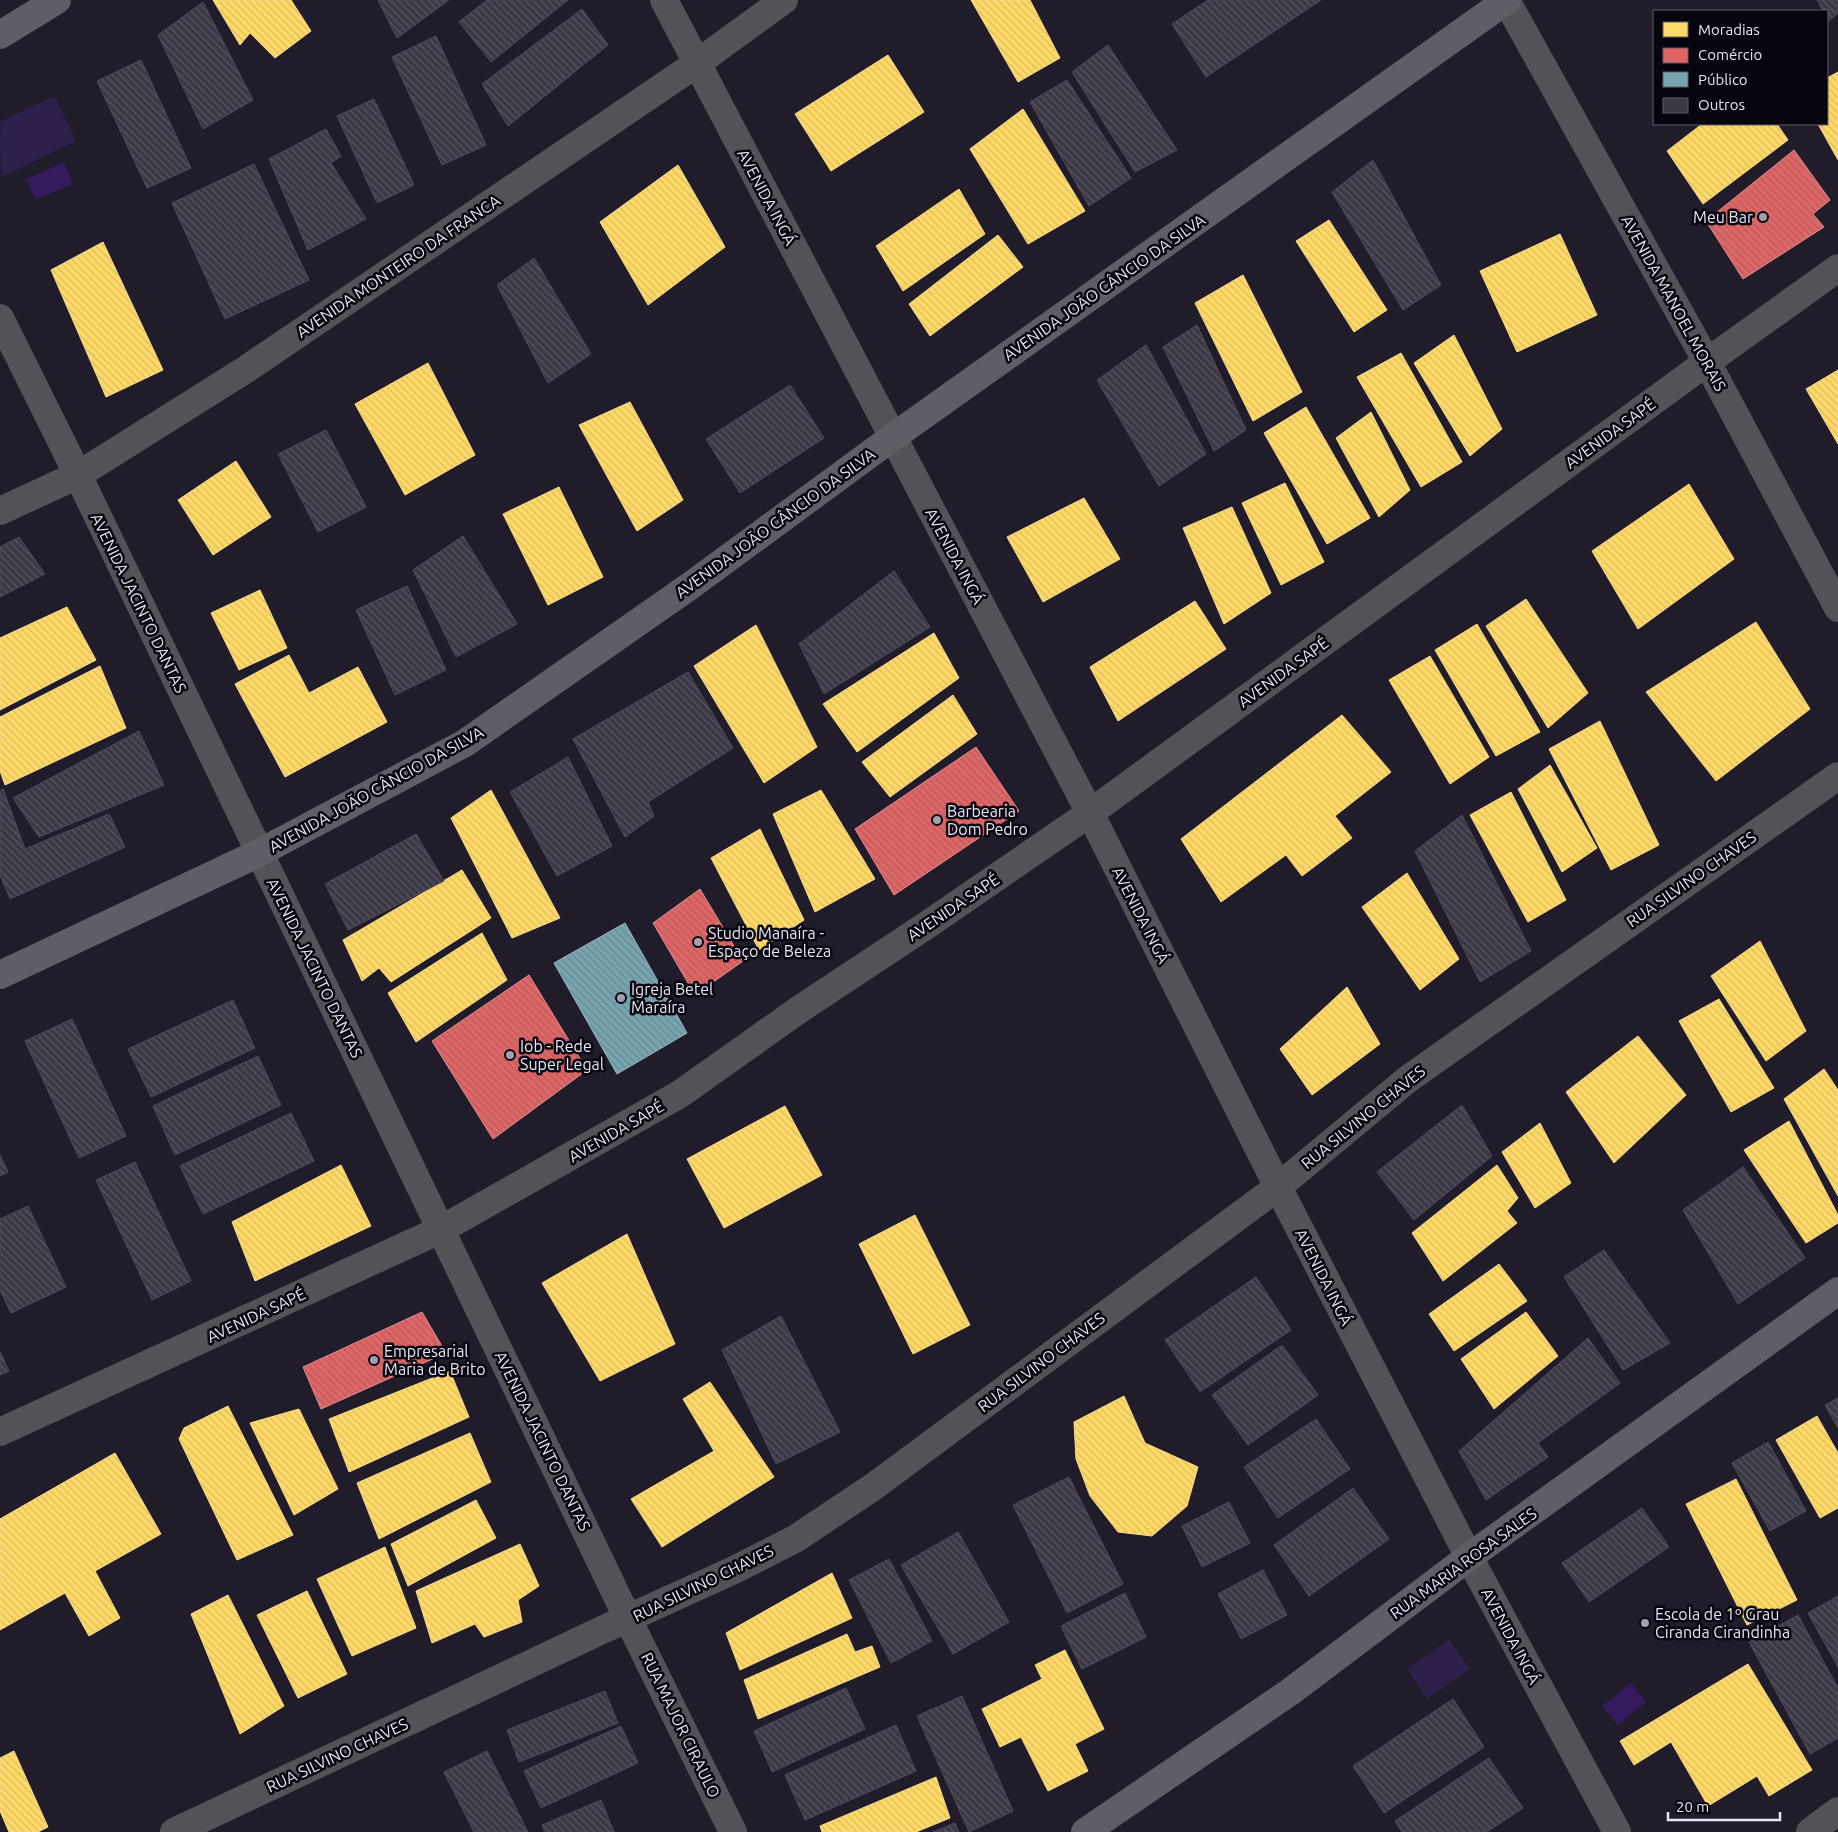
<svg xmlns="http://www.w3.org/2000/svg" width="1838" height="1832" viewBox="0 0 1838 1832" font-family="Ubuntu,sans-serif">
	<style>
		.green { fill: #2f204b }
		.water { fill: #351b5e }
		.homes { fill: url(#homes-back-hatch); stroke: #f8dd91 }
		.shops { fill: url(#shops-back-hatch); stroke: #e38c91 }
		.public { fill: url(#public-back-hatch); stroke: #98b8c4 }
		.building { fill: url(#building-back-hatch); stroke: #4e4b56 }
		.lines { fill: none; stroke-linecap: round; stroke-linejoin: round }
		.minor { stroke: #535258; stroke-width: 28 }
		.major { stroke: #5f5d65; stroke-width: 28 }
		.poi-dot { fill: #a39fae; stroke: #07050e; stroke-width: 2 }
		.labels { text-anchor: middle; stroke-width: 5; stroke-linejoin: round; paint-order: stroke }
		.street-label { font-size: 16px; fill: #e9e5f6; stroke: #07050e }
		.poi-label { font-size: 16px; fill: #e9e5f6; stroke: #07050e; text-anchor: start }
	</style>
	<defs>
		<pattern id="homes-back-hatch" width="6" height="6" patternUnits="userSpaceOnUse" patternTransform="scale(1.25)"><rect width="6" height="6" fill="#ffd966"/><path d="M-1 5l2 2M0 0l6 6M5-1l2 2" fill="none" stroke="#dabb60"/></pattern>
		<pattern id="shops-back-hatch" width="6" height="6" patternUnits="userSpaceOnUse" patternTransform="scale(1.25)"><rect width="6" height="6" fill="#e06666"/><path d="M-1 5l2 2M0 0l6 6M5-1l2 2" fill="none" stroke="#b25c5e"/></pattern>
		<pattern id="public-back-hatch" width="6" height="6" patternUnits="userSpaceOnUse" patternTransform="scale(1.25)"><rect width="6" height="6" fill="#76a5af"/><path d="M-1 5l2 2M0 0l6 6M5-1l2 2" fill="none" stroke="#688891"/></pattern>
		<pattern id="building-back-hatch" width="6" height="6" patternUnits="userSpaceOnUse" patternTransform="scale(1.25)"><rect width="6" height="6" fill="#3c3844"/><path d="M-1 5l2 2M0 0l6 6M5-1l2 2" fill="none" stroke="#585560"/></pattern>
	</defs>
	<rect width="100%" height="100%" fill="#201c29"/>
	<path class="green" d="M55 96 76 141 1 177 0 122Z
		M1449 1640 1470 1669 1427 1699 1407 1669Z"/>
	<path class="water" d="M64 162 73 184 35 200 26 179Z
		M1631 1683 1646 1702 1618 1725 1602 1706Z"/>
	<path class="homes" d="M213 0H291L311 31 275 58 250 33 240 45Z
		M971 0H1030L1060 58 1018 82Z
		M888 55 924 112 831 171 795 114Z
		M1838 72V160L1818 124H1827V78Z
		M1023 109 1085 211 1028 244 970 149Z
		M1702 124H1777L1788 140 1703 204 1667 151Z
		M678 165 725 247 648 305 600 222Z
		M959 189 985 234 903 291 876 246Z
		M1329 220 1387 310 1354 332 1296 241Z
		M1560 234 1597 315 1517 352 1480 271Z
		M998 235 1023 267 930 336 909 304Z
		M103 242 163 370 106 397 51 270Z
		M1243 275 1302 392 1253 421 1195 303Z
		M1454 335 1502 429 1470 456 1414 363Z
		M1401 353 1462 462 1421 487 1357 377Z
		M428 363 475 455 405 495 355 404Z
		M1838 370V444L1806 389Z
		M630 402 683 500 637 531 579 425Z
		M1306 407 1370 518 1327 544 1264 433Z
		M1371 412 1410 490 1379 517 1336 438Z
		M236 461 271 517 213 555 178 500Z
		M1285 483 1324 562 1281 585 1242 503Z
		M1689 484 1734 559 1638 629 1592 551Z
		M559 487 603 577 548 605 503 514Z
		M1084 498 1120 559 1043 602 1007 537Z
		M1232 507 1271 593 1224 624 1183 528Z
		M260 590 287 648 239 670 211 613Z
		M1526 599 1588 693 1548 728 1486 626Z
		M1195 601 1226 649 1118 721 1090 667Z
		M67 607 96 660 0 710V638Z
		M1756 622 1810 709 1716 781 1646 692Z
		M1477 624 1540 732 1496 756 1435 650Z
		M756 625 817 747 764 783 694 666Z
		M934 633 959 678 857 752 823 704Z
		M289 655 309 693 358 667 387 722 285 777 235 684Z
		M1430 656 1489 757 1450 784 1389 680Z
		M100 666 126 728 5 785 0 771V717Z
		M953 695 977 734 890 797 862 762Z
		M1342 715 1391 772 1335 816 1352 838 1302 876 1286 855 1221 902 1181 839Z
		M1600 721 1659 845 1611 870 1549 749Z
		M1550 765 1597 848 1562 872 1518 789Z
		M491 790 560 918 512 938 451 818Z
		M821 790 875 879 815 912 773 814Z
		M1511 792 1566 900 1528 922 1470 815Z
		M760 829 804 920 759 950 711 858Z
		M462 870 491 918 391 982 379 968 362 981 343 940Z
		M1407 873 1459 959 1420 990 1362 907Z
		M482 933 507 980 416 1042 388 993Z
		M1760 941 1806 1031 1766 1061 1711 976Z
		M1347 987 1380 1044 1312 1095 1280 1049Z
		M1719 999 1774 1088 1731 1112 1679 1021Z
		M1638 1036 1686 1095 1614 1163 1566 1092Z
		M1824 1069 1838 1090V1196L1784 1099Z
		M785 1106 822 1175 724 1228 687 1159Z
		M1789 1121 1838 1215V1223L1806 1243 1744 1150Z
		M1540 1123 1571 1183 1535 1208 1502 1152Z
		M341 1165 371 1226 255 1281 232 1222Z
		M1497 1165 1518 1198 1507 1211 1517 1223 1443 1281 1412 1233Z
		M915 1215 970 1325 913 1354 859 1244Z
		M627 1234 675 1344 600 1381 542 1283Z
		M1499 1264 1527 1301 1454 1351 1429 1314Z
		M1526 1312 1558 1356 1494 1409 1461 1359Z
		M450 1371 469 1417 349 1472 329 1419Z
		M710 1382 774 1477 662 1547 631 1499 714 1451 683 1399Z
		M1124 1396 1145 1443 1198 1467 1187 1506 1152 1536 1118 1532 1090 1496 1076 1459 1074 1422Z
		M228 1406 293 1535 237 1560 179 1439 184 1428Z
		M299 1409 338 1489 294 1515 250 1423Z
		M1817 1416 1838 1453V1508L1820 1518 1776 1440Z
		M470 1433 491 1482 379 1539 357 1483Z
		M115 1453 161 1534 95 1571 120 1618 89 1636 65 1593 0 1630V1519Z
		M1736 1479 1797 1600 1747 1625 1686 1504Z
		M476 1500 496 1538 408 1586 391 1544Z
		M520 1544 539 1586 518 1600 522 1622 484 1637 475 1624 432 1643 416 1591Z
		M385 1547 416 1628 352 1656 317 1579Z
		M832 1573 852 1618 740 1670 726 1633Z
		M307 1591 347 1674 298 1698 257 1615Z
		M228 1595 284 1706 240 1734 191 1614Z
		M847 1634 855 1652 872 1646 880 1667 758 1719 744 1680Z
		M1065 1650 1104 1729 1075 1744 1088 1771 1048 1791 1021 1737 1000 1747 982 1709 1042 1679 1035 1665Z
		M1748 1664 1812 1770 1769 1796 1757 1776 1708 1806 1671 1742 1634 1765 1620 1741Z
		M14 1751 48 1827 38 1832H9L0 1811V1758Z
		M936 1777 950 1818 916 1832H822L820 1826Z"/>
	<path class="shops" d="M1794 150 1830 200 1813 214 1824 227 1743 279 1706 221Z
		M976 747 1019 811 894 895 855 829Z
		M700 889 743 961 695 995 653 923Z
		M529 975 587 1070 493 1139 432 1041Z
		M422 1312 446 1353 321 1409 303 1367Z"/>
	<path class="public" d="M625 923 687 1033 617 1074 554 963Z"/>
	<path class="building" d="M378 0H449L397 38Z
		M487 0H568L491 62 459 22Z
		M1208 0H1321L1206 77 1172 24Z
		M1817 0H1838V13L1829 21 1827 11H1823Z
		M203 2 253 100 203 129 158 35Z
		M582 9 608 45 508 126 482 84Z
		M436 36 486 145 442 165 392 57Z
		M1108 45 1177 150 1135 172 1072 72Z
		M141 60 191 168 147 188 97 81Z
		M1067 80 1131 178 1089 206 1030 102Z
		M374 99 414 185 377 203 337 116Z
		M326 129 341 156 331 163 366 219 308 250 269 159Z
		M1373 160 1441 285 1403 310 1332 192Z
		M254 164 309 280 225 319 172 203Z
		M534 258 591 354 548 383 497 285Z
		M1197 325 1246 430 1214 451 1163 347Z
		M1146 345 1206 454 1159 486 1097 380Z
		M790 385 824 438 740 493 706 439Z
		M326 430 366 507 318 532 278 454Z
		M463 536 517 624 456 657 413 570Z
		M19 537 45 574 0 597V547Z
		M894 571 930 627 824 694 799 644Z
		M407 586 446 670 395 695 356 610Z
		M688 672 733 748 648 802 654 816 625 837 573 739Z
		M139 731 164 785 39 837 13 798Z
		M568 757 612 846 557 876 510 792Z
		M3 789 25 849 109 814 125 847 10 899 0 875V791Z
		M1462 815 1531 951 1480 982 1415 851Z
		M416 834 444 881 348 930 325 884Z
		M233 1000 255 1048 151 1097 128 1049Z
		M72 1019 126 1136 79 1158 25 1041Z
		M258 1056 281 1105 175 1155 153 1106Z
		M1462 1105 1492 1156 1414 1220 1377 1172Z
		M291 1113 314 1161 203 1214 180 1166Z
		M0 1155 8 1172 0 1176Z
		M135 1162 191 1281 152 1300 96 1180Z
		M1743 1167 1805 1258 1738 1304 1683 1210Z
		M28 1206 66 1287 11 1313 0 1290V1219Z
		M1604 1250 1670 1343 1623 1370 1564 1277Z
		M1256 1277 1291 1330 1200 1392 1165 1340Z
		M781 1316 840 1432 776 1464 722 1350Z
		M1588 1338 1620 1383 1538 1443 1548 1457 1486 1500 1459 1451Z
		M1282 1345 1318 1395 1248 1445 1212 1395Z
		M0 1352 9 1371 0 1375Z
		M1838 1398V1428L1825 1405Z
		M1316 1419 1350 1469 1278 1518 1244 1467Z
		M1768 1442 1806 1511 1770 1531 1732 1463Z
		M1069 1477 1123 1584 1067 1613 1013 1505Z
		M1353 1488 1389 1539 1309 1596 1274 1545Z
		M1229 1502 1250 1543 1202 1567 1182 1526Z
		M1642 1508 1669 1547 1589 1602 1562 1563Z
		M958 1532 1009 1622 953 1654 901 1565Z
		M889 1559 932 1641 891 1663 849 1580Z
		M1263 1570 1287 1615 1241 1639 1218 1594Z
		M1125 1593 1146 1637 1082 1669 1061 1626Z
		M1838 1596V1667L1808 1613Z
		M1798 1615 1838 1688V1738L1810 1754 1749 1642Z
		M846 1688 865 1729 772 1772 754 1731Z
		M605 1691 618 1723 519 1762 507 1730Z
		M962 1696 1013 1811 969 1832 917 1716Z
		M1453 1699 1484 1747 1384 1813 1353 1766Z
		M896 1725 916 1771 805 1820 785 1775Z
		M621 1726 638 1763 541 1808 524 1771Z
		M487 1751 528 1832H474L444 1772Z
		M1489 1758 1523 1808 1487 1832H1402L1395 1821Z
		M601 1800 614 1832H545L542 1825Z
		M955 1823 959 1832H933Z"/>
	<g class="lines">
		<path class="minor" d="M664 0 1090 813 1278 1187 1469 1557 1617 1832
			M1506 0 1707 362 1838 608
			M0 318 78 475 628 1619 733 1832
			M0 511 78 475 245 370 696 64 784 0
			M0 1432 442 1229 680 1094 800 1009 927 925 1090 813 1707 362 1838 268
			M174 1832 602 1630 734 1570 795 1539 873 1487 1278 1187 1408 1079 1838 776
			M1810 1832 1838 1811"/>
		<path class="major" d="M0 35 57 0
			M0 975 259 853 465 743 690 586 893 437 1507 0
			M1085 1832 1290 1692 1469 1557 1838 1291"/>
	</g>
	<g class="poi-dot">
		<circle cx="1763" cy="217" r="5"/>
		<circle cx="937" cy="820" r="5"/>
		<circle cx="698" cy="942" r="5"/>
		<circle cx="621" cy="998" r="5"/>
		<circle cx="510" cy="1055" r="5"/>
		<circle cx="374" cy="1360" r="5"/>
		<circle cx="1645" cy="1623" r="5"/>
	</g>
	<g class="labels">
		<g class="street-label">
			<text transform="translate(767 197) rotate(62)" y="6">AVENIDA INGÁ</text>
			<text transform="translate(398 266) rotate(-34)" y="6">AVENIDA MONTEIRO DA FRANCA</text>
			<text transform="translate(1104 287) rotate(-35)" y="6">AVENIDA JOÃO CÂNCIO DA SILVA</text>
			<text transform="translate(1674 303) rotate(61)" y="6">AVENIDA MANOEL MORAIS</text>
			<text transform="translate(1610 433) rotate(-36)" y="6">AVENIDA SAPÉ</text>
			<text transform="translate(775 523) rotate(-36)" y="6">AVENIDA JOÃO CÂNCIO DA SILVA</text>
			<text transform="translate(955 556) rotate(62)" y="6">AVENIDA INGÁ</text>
			<text transform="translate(139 603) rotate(64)" y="6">AVENIDA JACINTO DANTAS</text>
			<text transform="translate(1283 672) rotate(-36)" y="6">AVENIDA SAPÉ</text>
			<text transform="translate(376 789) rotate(-29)" y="6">AVENIDA JOÃO CÂNCIO DA SILVA</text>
			<text transform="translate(1691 879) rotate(-35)" y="6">RUA SILVINO CHAVES</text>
			<text transform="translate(953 907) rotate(-34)" y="6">AVENIDA SAPÉ</text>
			<text transform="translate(1141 915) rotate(63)" y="6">AVENIDA INGÁ</text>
			<text transform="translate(315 968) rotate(64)" y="6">AVENIDA JACINTO DANTAS</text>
			<text transform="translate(1363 1117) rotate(-39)" y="6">RUA SILVINO CHAVES</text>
			<text transform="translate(616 1131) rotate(-30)" y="6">AVENIDA SAPÉ</text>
			<text transform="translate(1324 1277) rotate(63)" y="6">AVENIDA INGÁ</text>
			<text transform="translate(256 1315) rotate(-25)" y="6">AVENIDA SAPÉ</text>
			<text transform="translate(1041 1362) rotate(-37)" y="6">RUA SILVINO CHAVES</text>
			<text transform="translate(543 1441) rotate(64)" y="6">AVENIDA JACINTO DANTAS</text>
			<text transform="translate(1463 1563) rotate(-36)" y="6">RUA MARIA ROSA SALES</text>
			<text transform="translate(703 1583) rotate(-26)" y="6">RUA SILVINO CHAVES</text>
			<text transform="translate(1511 1636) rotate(62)" y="6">AVENIDA INGÁ</text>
			<text transform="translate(681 1725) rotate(64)" y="6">RUA MAJOR CIRAULO</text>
			<text transform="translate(337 1755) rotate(-25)" y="6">RUA SILVINO CHAVES</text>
		</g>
		<g class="poi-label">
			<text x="1753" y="223" text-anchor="end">Meu Bar</text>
			<text x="947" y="817">Barbearia<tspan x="947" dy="18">Dom Pedro</tspan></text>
			<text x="708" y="939">Studio Manaíra -<tspan x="708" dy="18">Espaço de Beleza</tspan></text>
			<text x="631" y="995">Igreja Betel<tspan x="631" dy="18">Maraíra</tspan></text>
			<text x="520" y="1052">Iob - Rede<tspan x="520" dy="18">Super Legal</tspan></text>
			<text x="384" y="1357">Empresarial<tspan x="384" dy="18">Maria de Brito</tspan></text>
			<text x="1655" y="1620">Escola de 1º Grau<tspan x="1655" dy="18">Ciranda Cirandinha</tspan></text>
		</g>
	</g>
	<rect x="1653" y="10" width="175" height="115" fill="#07050e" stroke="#615f6b"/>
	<rect x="1663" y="22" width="25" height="15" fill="#ffd966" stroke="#615f6b"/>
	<text x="1698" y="35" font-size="15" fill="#e9e5f6">Moradias</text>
	<rect x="1663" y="48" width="25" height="15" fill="#e06666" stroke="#615f6b"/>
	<text x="1698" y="60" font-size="15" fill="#e9e5f6">Comércio</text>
	<rect x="1663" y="72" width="25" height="15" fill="#76a5af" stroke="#615f6b"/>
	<text x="1698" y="85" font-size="15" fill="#e9e5f6">Público</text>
	<rect x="1663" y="98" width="25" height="15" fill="#3c3844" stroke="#615f6b"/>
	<text x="1698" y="110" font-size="15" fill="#e9e5f6">Outros</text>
	<path d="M1668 1812v8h112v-8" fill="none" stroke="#e9e5f6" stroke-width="2.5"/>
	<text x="1676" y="1812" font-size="15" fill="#e9e5f6" stroke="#07050e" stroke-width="4" paint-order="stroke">20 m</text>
</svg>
